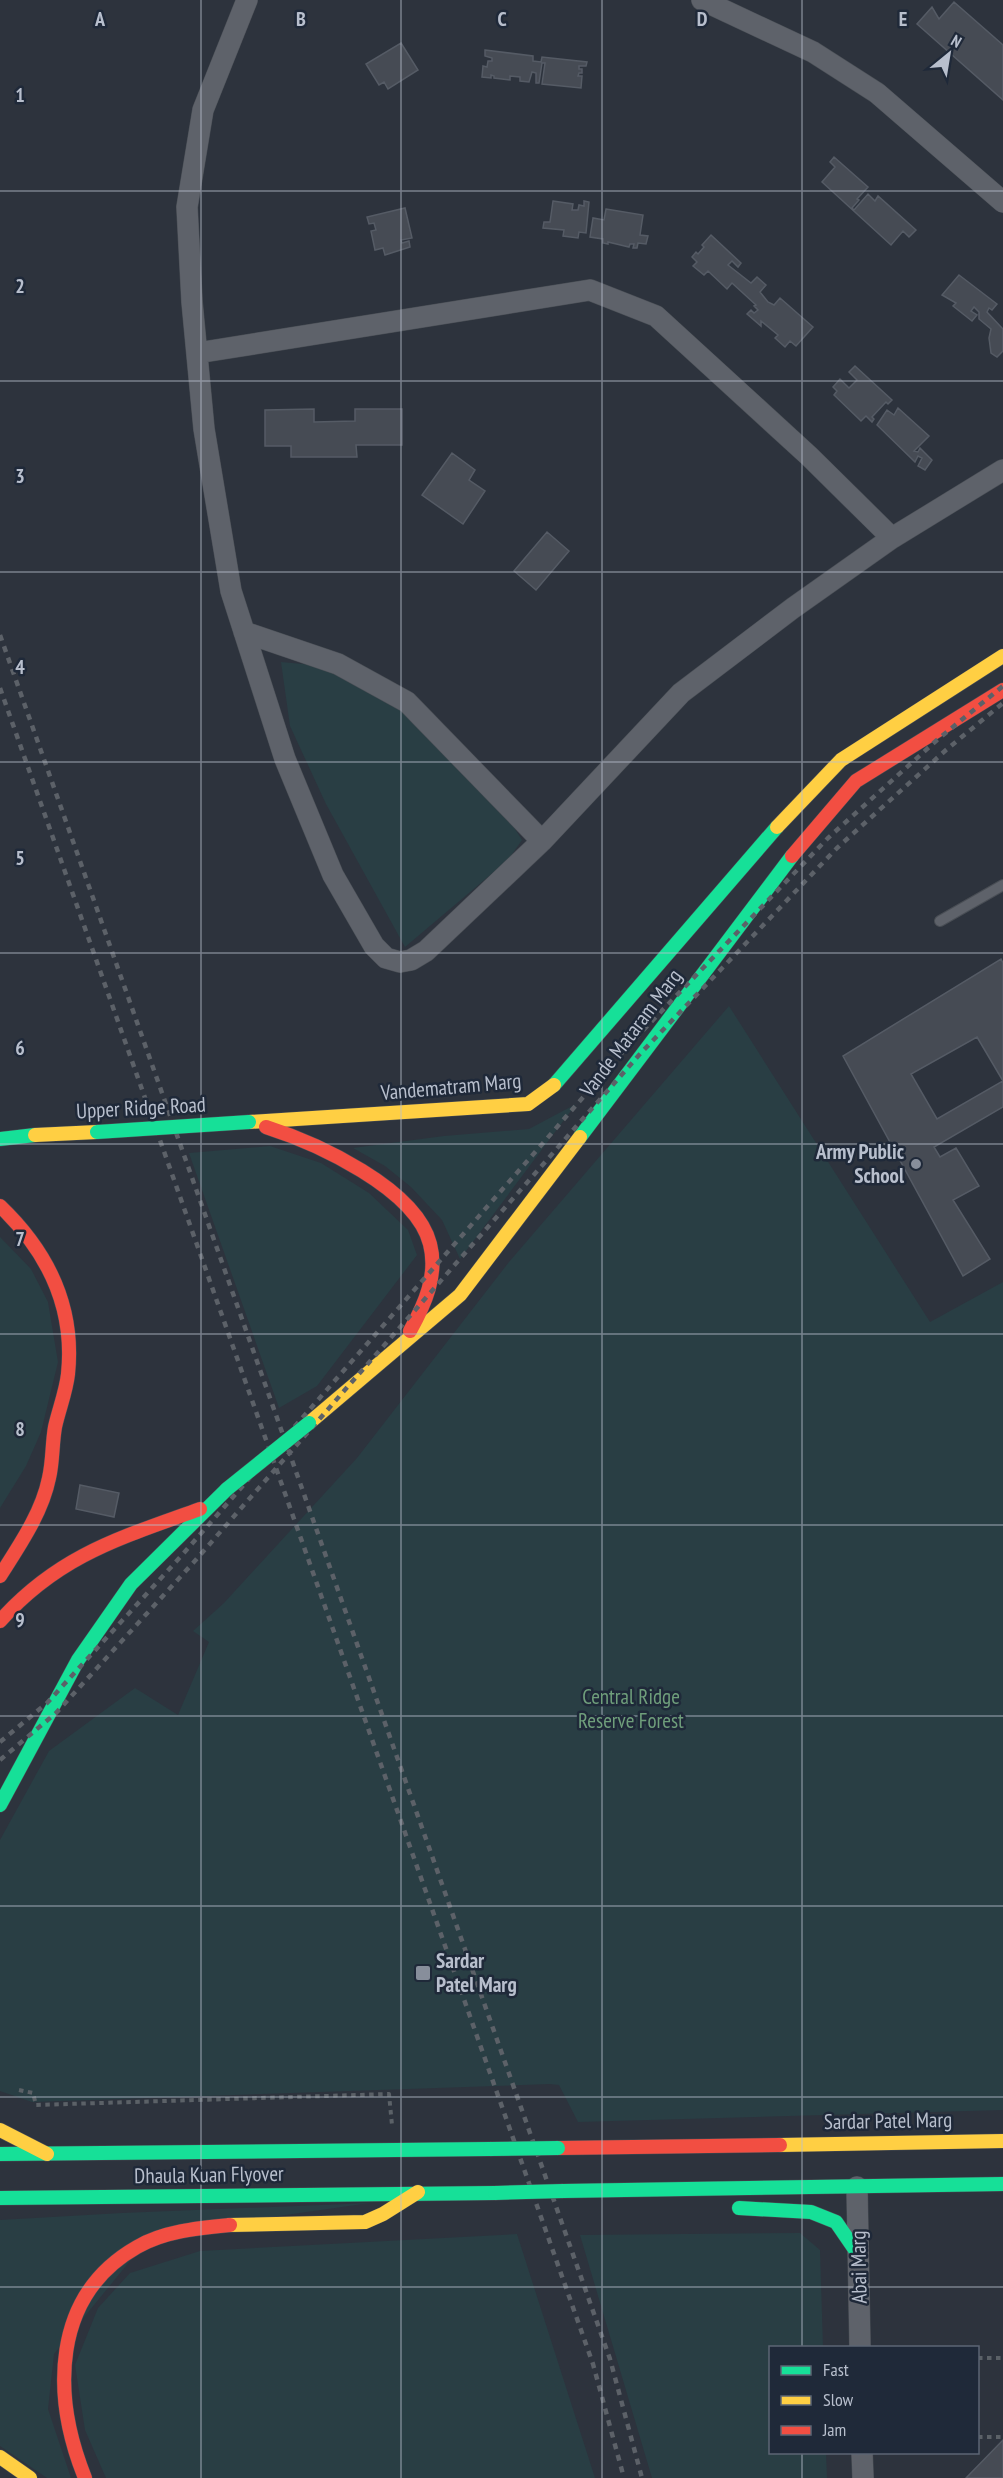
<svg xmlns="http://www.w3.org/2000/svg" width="1003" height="2478" viewBox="0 0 1003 2478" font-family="'PT Sans Narrow',sans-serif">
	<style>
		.green { fill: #293e44 }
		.building { fill: #464b54; stroke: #555b65; stroke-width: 1.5; fill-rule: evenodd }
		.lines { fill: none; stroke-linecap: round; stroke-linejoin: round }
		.lane-casing { stroke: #494e55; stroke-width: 12 }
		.street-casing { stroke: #494e55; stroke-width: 22 }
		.fast-casing { stroke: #494e55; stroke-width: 15 }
		.slow-casing { stroke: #494e55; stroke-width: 15 }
		.jam-casing { stroke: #494e55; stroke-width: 15 }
		.path { stroke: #5b6167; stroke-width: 4; stroke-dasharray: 4.5 4.5; stroke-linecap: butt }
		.lane { stroke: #5e626a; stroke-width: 10 }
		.street { stroke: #5e626a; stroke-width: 21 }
		.fast { stroke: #16e098; stroke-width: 14 }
		.slow { stroke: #ffcf43; stroke-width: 14 }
		.jam { stroke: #f24e42; stroke-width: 14 }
		.rail { stroke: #5c6168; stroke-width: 4.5; stroke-dasharray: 6 6; stroke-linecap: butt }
		.fast-bridge-casing { stroke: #494e55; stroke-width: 15; stroke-linecap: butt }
		.fast-bridge { stroke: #16e098; stroke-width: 14 }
		.grid { fill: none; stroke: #b8bfcd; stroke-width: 1.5; stroke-opacity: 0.55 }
		.poi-dot { fill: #878e9b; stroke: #1f2939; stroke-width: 2 }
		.labels { text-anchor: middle; stroke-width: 5; stroke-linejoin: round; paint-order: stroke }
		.street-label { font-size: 21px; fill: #b8bfcd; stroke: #1f2939 }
		.poi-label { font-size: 21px; font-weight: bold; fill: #b8bfcd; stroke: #1f2939; text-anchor: end }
		.park-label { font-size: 21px; fill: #6f9e7b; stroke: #1f2939 }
		.grid-label { font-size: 20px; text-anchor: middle; font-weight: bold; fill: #b8bfcd; stroke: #1f2939; stroke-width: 5; stroke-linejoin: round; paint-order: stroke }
	</style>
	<rect width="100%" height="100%" fill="#2d333d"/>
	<path class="green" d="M281 662 314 665 355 682 400 705 510 821 522 840 508 860 405 947 326 804 290 726Z
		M729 1006 930 1322 1003 1282V2110L578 2122 559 2085 550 2084 32 2102 0 2091V1840L49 1751 135 1688 178 1715 209 1642 193 1631 224 1603 357 1458 509 1262Z
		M576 1104 460 1259 442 1220 411 1187 385 1166 353 1148 444 1136 529 1129Z
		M270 1146 321 1163 369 1193 408 1230 417 1255 317 1386 279 1408 189 1153Z
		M0 1237 31 1269 48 1302 58 1362 41 1432 26 1466 0 1508Z
		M370 2203 152 2234 54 2354 48 2409 71 2478H47L0 2446V2220L122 2213Z
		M800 2233 820 2250 823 2347 770 2348V2452L826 2453 827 2478H652L580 2235Z
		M517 2234 595 2478H106L85 2430 75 2365 98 2308 130 2273 200 2251Z"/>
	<path class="building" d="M954 2 1003 45V100L917 24 932 7 939 19Z
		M401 43 418 70 388 89 384 82 379 85 366 64Z
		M485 50 533 56V61L541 62 542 57 587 62 586 66H579V69H582V73H579L578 76H582L581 88 542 84 545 63H542L539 83H536V73L532 72 529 82 520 81V77L510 76V80L494 78V76L491 75V78L482 77 483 66 487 67 488 61H492V58L485 56Z
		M834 157 868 187 857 199 859 200 852 208 854 210 868 194 875 201 878 196 916 230 909 237 903 231 891 245 822 182 835 167 830 162Z
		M553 201 573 204 572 210H578L579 205 584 206V201L589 202 586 233 579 232 578 238 563 236 564 230 543 228 544 222H550Z
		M405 208 412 238 401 240 402 243 409 241 410 247 385 255 383 248 375 250 371 231 376 230 374 223 369 224 367 217Z
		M606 209 643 215 640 235 648 236 646 244 638 243 637 248H633L634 244H630L629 247 608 242V244L603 243V239L590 237 593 218 604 220Z
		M711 235 741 263 738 267 732 261 728 265 751 283 757 277 766 285 760 292 768 302 774 305 780 298 813 327 796 346 790 341 785 347 775 338 778 335 761 321V326L747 314 751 310 754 313 758 310 754 306 756 305 732 283 727 289 708 271 704 275 693 266 697 262 692 257 696 252 698 254 704 247 702 245Z
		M959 275 997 304 992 310 989 308 987 312 1003 329V351L997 357 991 353 989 338 991 329 979 319V312L974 307 971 311 977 315 972 321 953 306 956 303 942 295Z
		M855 366 892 400 888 404 886 402 872 417 874 419 872 422 866 416 861 421 834 395 837 391 833 387 840 379 849 388 857 380 849 372Z
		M898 408 929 436 914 451 918 452 920 448 932 460 925 470 918 466 922 458 918 456 915 462 877 425 887 410 894 415Z
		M314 409V422L355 421V409H402V445H356L357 457H291V446H265V410Z
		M452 453 475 470 469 480 485 491 463 524 422 495Z
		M547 532 569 551 536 590 514 571Z
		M1001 959 1003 963V1107L934 1147 940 1157 956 1148 979 1186 953 1200 990 1259 963 1276 843 1056ZM977 1037 1003 1081 937 1119 911 1074Z
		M80 1485 119 1493 114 1517 76 1509Z
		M1003 2440V2478H966Z"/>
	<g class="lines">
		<g class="lane-casing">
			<path id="lane" d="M940 921 1003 885"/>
		</g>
		<g class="street-casing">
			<path id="street" d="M247 0 203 110 187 207 192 302 204 429 231 591 285 759 333 875 374 946 386 958 400 962 411 960 426 951 542 841 681 693 793 608 892 538 1003 470
				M702 0 813 52 877 93 1003 202
				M197 353 590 290 656 316 809 456 892 538
				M244 632 338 664 407 702 542 841
				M857 2187 860 2348
				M862 2452 863 2478"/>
		</g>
		<g class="fast-casing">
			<path id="fast" d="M554 1085 777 827
				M580 1137 792 856
				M0 1139 35 1135
				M0 1805 78 1660 131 1584 227 1489
				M0 2154 490 2149
				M563 2191 1003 2184
				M0 2198 495 2193
				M739 2208 811 2212 836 2222 858 2254"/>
		</g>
		<g class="slow-casing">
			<path id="slow" d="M777 827 841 760 1003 656
				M249 1122 528 1104 554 1085
				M35 1135 97 1132
				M309 1423 460 1295 580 1137
				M0 2130 47 2154
				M780 2145 1003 2141
				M230 2225 365 2222 383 2214 418 2192
				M0 2457 30 2478"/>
		</g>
		<g class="jam-casing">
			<path id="jam" d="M792 856 856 781 1003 690
				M266 1127C316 1143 416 1188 430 1244 438 1275 425 1304 410 1331
				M0 1206C47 1251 75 1307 68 1374 66 1392 59 1409 55 1427 52 1444 53 1461 49 1478 42 1513 19 1546 0 1576
				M0 1621C59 1555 120 1538 200 1509
				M558 2148 780 2145
				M85 2478C52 2396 51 2296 137 2247 164 2231 199 2228 230 2225"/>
		</g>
		<path class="path" d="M19 2090 33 2093 36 2105 389 2094 392 2125
			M978 2358H1003
			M978 2437H1003"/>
		<use href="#lane" class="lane"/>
		<use href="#street" class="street"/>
		<use href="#fast" class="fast"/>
		<use href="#slow" class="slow"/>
		<use href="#jam" class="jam"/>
		<path class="rail" d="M0 635 610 2359 642 2478
			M0 688 593 2364 624 2478
			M0 1742 47 1703 183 1554 628 1046 828 838 937 740 1003 686
			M0 1760 56 1713 193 1563 639 1055 837 848 946 750 1003 703"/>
		<g class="fast-bridge-casing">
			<path id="fast-bridge" d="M97 1132 249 1122
				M227 1489 309 1423
				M490 2149 558 2148
				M495 2193 563 2191"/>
		</g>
		<use href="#fast-bridge" class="fast-bridge"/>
	</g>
	<path class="grid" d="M201 0V2478M401 0V2478M602 0V2478M802 0V2348M0 191H1003M0 381H1003M0 572H1003M0 762H1003M0 953H1003M0 1144H1003M0 1334H1003M0 1525H1003M0 1716H1003M0 1906H1003M0 2097H1003M0 2287H1003M802 2452V2478"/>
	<g class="poi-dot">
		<circle cx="916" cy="1164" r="6"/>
		<rect x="415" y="1965" width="16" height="16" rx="3"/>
	</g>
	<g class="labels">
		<g class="street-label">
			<text transform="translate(631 1033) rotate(-53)" y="7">Vande Mataram Marg</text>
			<text transform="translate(451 1087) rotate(-5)" y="7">Vandematram Marg</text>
			<text transform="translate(141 1108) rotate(-3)" y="7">Upper Ridge Road</text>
			<text transform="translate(888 2121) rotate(-1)" y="7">Sardar Patel Marg</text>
			<text transform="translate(209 2175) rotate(-1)" y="7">Dhaula Kuan Flyover</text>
			<text transform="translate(859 2267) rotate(-91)" y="7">Abai Marg</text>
		</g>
		<g class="poi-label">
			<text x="904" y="1159">Army Public<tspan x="904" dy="24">School</tspan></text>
			<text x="436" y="1968" text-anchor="start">Sardar<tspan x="436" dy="24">Patel Marg</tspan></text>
		</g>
		<g class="park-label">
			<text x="631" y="1704">Central Ridge<tspan x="631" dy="24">Reserve Forest</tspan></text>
		</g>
	</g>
	<g class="grid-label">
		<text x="100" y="26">A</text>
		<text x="301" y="26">B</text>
		<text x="502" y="26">C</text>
		<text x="702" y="26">D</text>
		<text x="903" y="26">E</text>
		<text x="20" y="102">1</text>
		<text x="20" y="293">2</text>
		<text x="20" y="483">3</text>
		<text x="20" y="674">4</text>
		<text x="20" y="865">5</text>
		<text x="20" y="1055">6</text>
		<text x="20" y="1246">7</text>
		<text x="20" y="1436">8</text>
		<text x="20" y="1627">9</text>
	</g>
	<rect x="769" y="2346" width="210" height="108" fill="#1f2939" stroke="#5c6574" stroke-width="1.5"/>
	<rect x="781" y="2366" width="30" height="9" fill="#16e098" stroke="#5c6574" stroke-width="1.5"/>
	<text x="823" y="2376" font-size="18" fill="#b8bfcd">Fast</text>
	<rect x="781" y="2396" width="30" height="9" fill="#ffcf43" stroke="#5c6574" stroke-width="1.5"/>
	<text x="823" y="2406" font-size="18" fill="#b8bfcd">Slow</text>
	<rect x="781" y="2426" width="30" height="9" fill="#f24e42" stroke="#5c6574" stroke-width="1.5"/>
	<text x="823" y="2436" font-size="18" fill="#b8bfcd">Jam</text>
	<g transform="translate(949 54) rotate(30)" stroke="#1f2939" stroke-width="4.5" paint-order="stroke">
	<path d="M0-4.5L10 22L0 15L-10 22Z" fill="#b8bfcd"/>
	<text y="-9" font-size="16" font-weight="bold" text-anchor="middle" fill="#b8bfcd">N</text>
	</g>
</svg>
